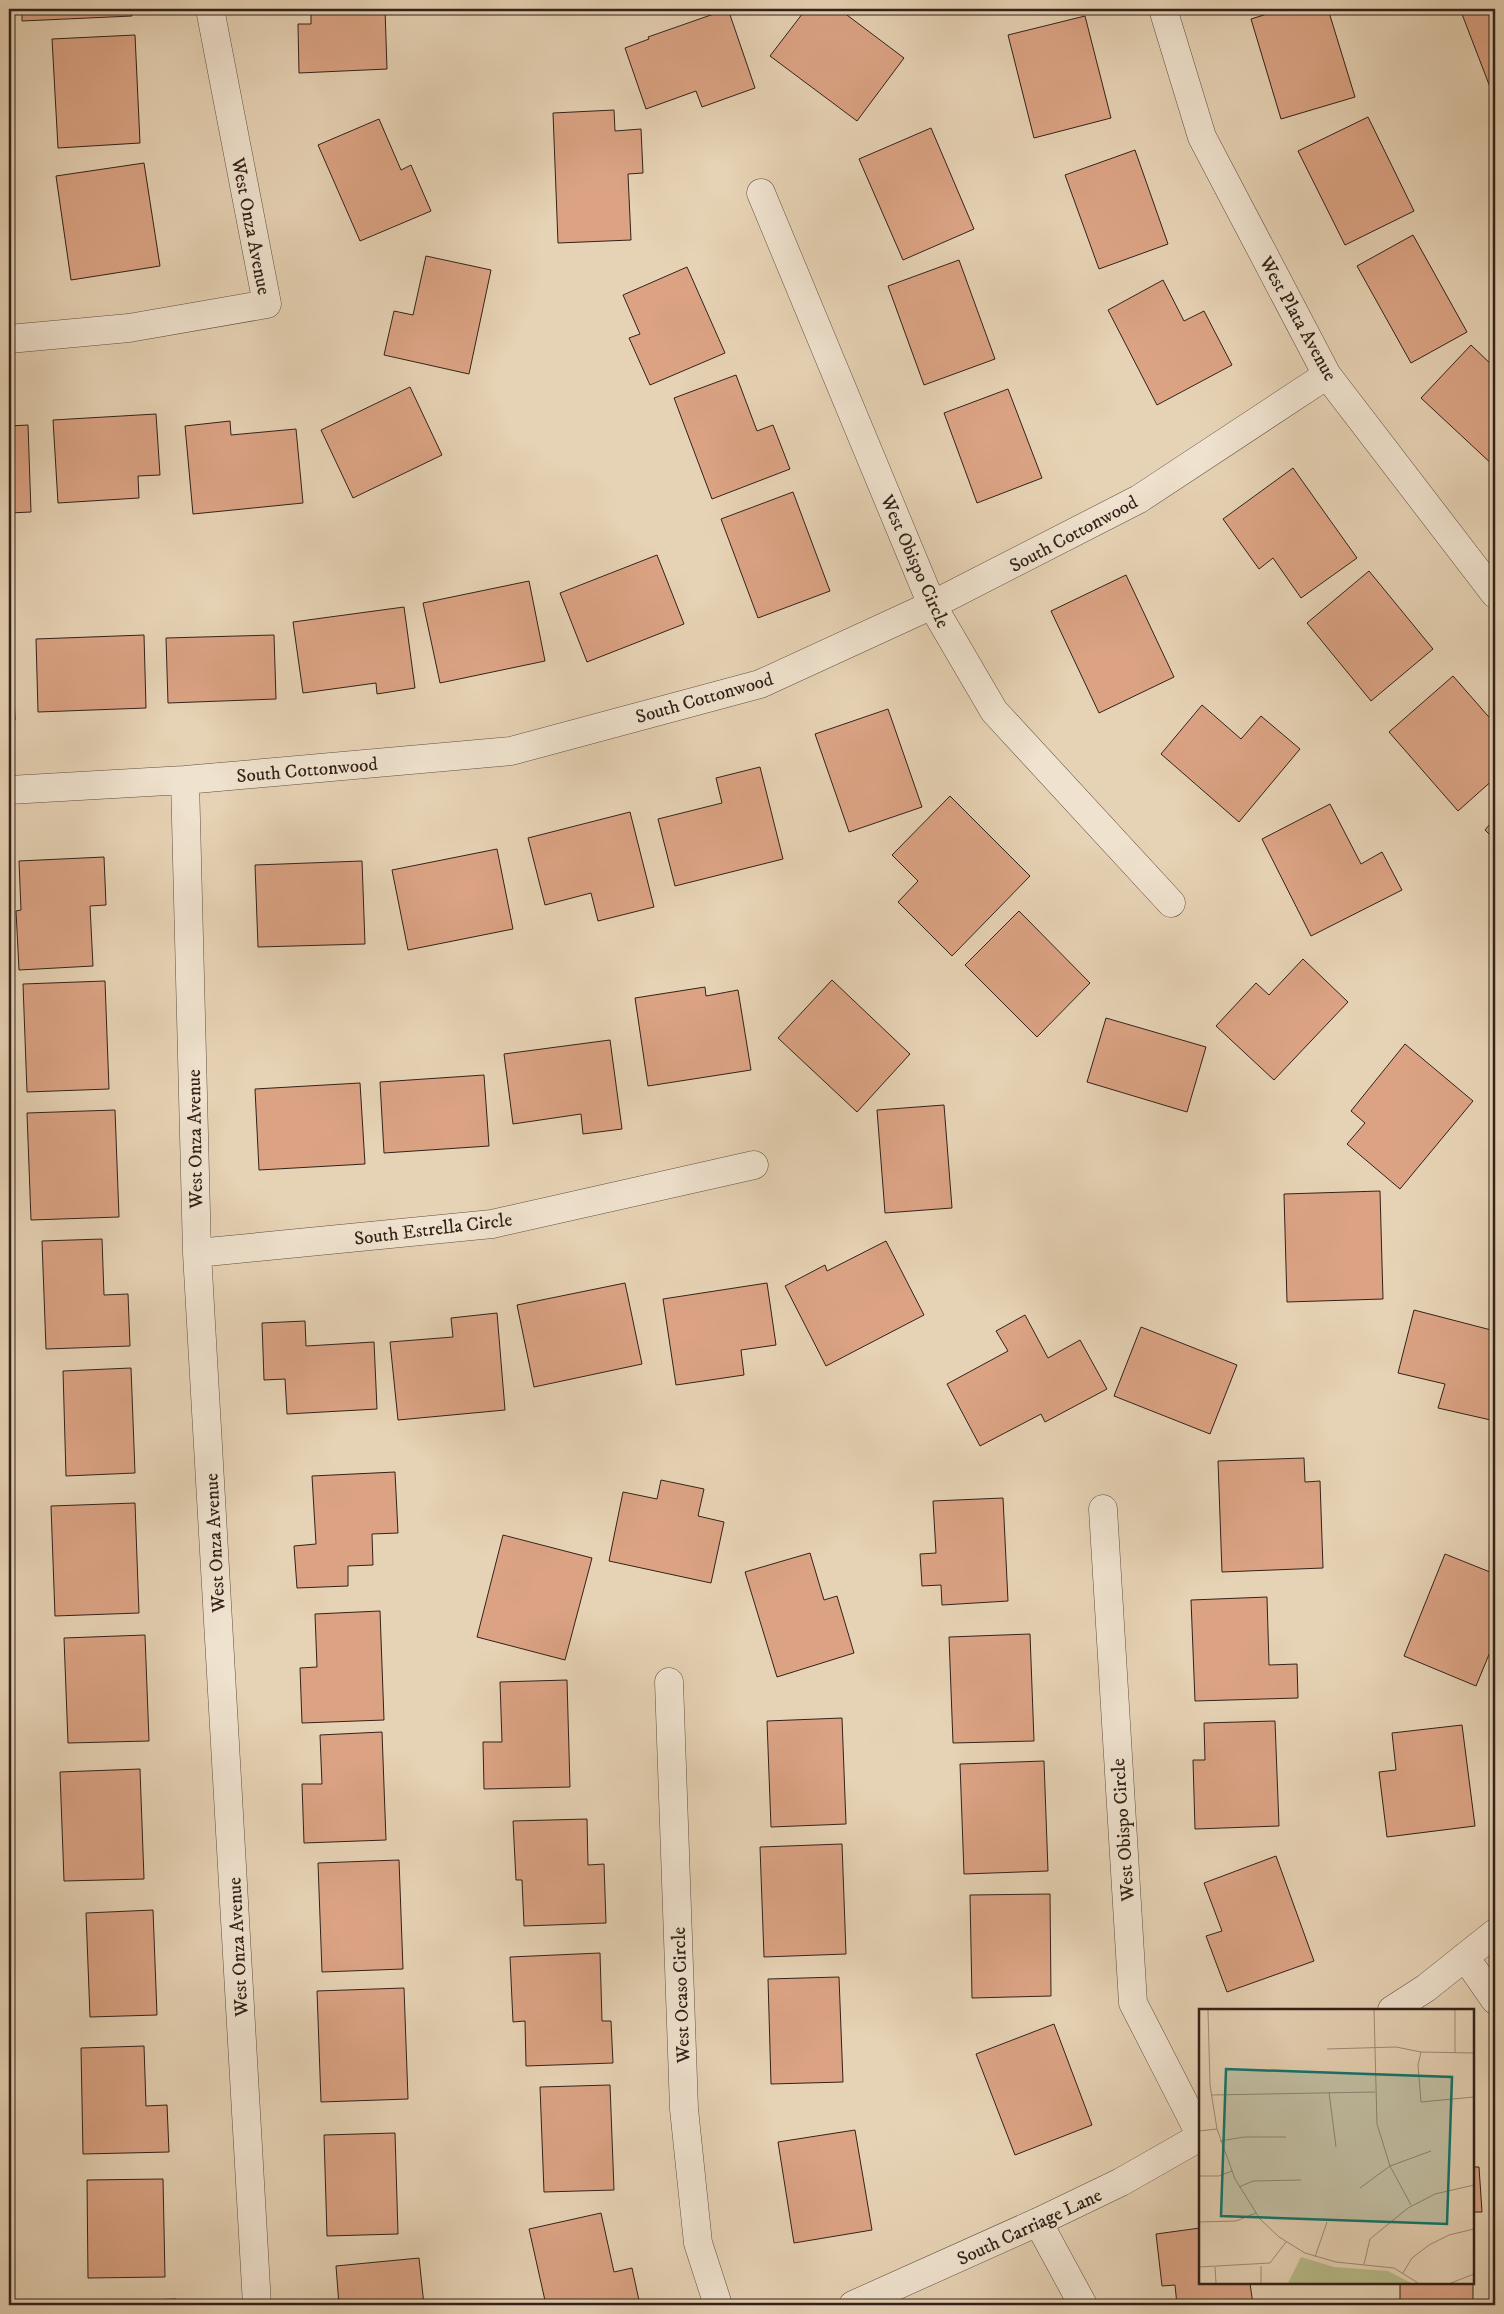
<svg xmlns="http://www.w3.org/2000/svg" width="1504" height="2314" viewBox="0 0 1504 2314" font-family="'IM FELL DW Pica',serif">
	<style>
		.building { fill: #dba384; stroke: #332219 }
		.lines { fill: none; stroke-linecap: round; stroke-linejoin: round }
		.minor-casing { stroke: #604e40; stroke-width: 29 }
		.tertiary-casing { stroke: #604e40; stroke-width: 29 }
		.minor { stroke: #efe2ce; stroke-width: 28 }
		.tertiary { stroke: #efe2ce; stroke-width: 28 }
		.labels { text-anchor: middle; stroke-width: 4; stroke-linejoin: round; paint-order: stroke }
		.street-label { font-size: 19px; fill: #332219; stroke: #efe2ce }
		.inset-road { fill: none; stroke: #9e8c76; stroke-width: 1 }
		.view { fill: #0f766e; fill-opacity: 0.15; stroke: #0f766e; stroke-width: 2.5 }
		.inset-edge { fill: none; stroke: #332219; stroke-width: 2.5 }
	</style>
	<rect width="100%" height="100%" fill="#e6d2b4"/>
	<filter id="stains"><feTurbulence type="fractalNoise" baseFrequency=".004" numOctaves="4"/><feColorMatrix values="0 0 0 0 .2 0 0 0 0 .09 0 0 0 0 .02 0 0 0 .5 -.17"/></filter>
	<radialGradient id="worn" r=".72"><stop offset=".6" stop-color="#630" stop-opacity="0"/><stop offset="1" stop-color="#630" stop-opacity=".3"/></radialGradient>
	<path class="building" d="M22 9H131L132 16 22 21Z
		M311 9H385L387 69 299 73 298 24H311Z
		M728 9 755 88 702 107 696 91 646 109 625 48 649 39 648 37Z
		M806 9H839L904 58 857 121 770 56Z
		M1283 9H1328L1355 97 1281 119 1251 19Z
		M1460 9H1495V100Z
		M1085 16 1111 118 1034 138 1008 35Z
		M135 35 140 143 58 148 52 39Z
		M614 110 615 131 641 129 643 173 628 174 631 240 558 243 553 113Z
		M1368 117 1414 211 1345 245 1298 151Z
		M379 119 401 170 411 165 431 211 360 241 318 145Z
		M931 128 974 229 903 260 859 159Z
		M1135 150 1168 244 1099 269 1065 175Z
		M144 163 160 266 71 280 56 176Z
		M1413 235 1467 332 1411 363 1357 266Z
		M426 256 491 270 469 374 384 355 394 311 413 315Z
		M959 260 995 359 924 385 888 286Z
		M687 267 725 353 650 385 629 338 640 334 623 295Z
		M1163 280 1184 321 1204 311 1232 365 1157 405 1108 310Z
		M1471 345 1495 368V467L1421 398Z
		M736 375 757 431 773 425 790 469 712 499 674 398Z
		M410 387 442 455 353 498 321 430Z
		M1008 389 1042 478 977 503 944 413Z
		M156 414 160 475 138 476 139 498 58 503 53 420Z
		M230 421 231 435 296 429 303 503 193 514 185 426Z
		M28 425 31 512 9 513V426Z
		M1293 468 1357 558 1301 598 1273 558 1259 569 1223 519Z
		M793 492 830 591 758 618 721 519Z
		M657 555 684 624 587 662 560 593Z
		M1369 571 1433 649 1371 701 1307 623Z
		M1126 575 1174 677 1099 713 1051 611Z
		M529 581 545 661 440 683 423 603Z
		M404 607 415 688 377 694 376 683 303 693 293 622Z
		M144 635 146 708 38 712 36 639Z
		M274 635 276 699 168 703 166 638Z
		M9 644H12L15 720H9Z
		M1453 676 1495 724V778L1458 811 1389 732Z
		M1202 705 1241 739 1261 716 1300 749 1239 822 1161 754Z
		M888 709 922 807 849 832 815 734Z
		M760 767 783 859 675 886 658 819 722 803 716 778Z
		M950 796 1030 876 952 956 898 902 918 881 892 855Z
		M1330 804 1361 864 1382 852 1402 890 1311 936 1262 839Z
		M630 812 654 907 598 921 591 893 545 905 528 838Z
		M1495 818V840L1485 830Z
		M497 849 513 929 408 950 392 870Z
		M104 857 106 905 90 906 93 966 19 970 16 911 21 910 19 861Z
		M362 861 365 944 258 947 255 865Z
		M1019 911 1090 983 1037 1037 965 965Z
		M1303 959 1348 1002 1274 1080 1216 1026 1256 983 1269 995Z
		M832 980 910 1054 857 1112 778 1038Z
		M105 981 109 1089 27 1092 23 984Z
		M705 987 706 996 738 990 751 1070 648 1086 635 998Z
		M1106 1018 1206 1047 1187 1112 1087 1082Z
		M610 1040 622 1129 583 1134 581 1114 513 1124 504 1054Z
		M1405 1044 1473 1101 1400 1189 1347 1144 1365 1123 1351 1111Z
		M484 1075 489 1146 384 1153 380 1082Z
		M360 1083 365 1164 259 1170 255 1089Z
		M944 1105 952 1208 885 1213 877 1110Z
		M115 1110 119 1217 31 1220 27 1113Z
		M1380 1191 1383 1299 1287 1302 1284 1194Z
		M102 1239 104 1295 128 1294 130 1346 46 1349 42 1241Z
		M886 1241 924 1315 826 1366 785 1286 825 1265 827 1271Z
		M625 1283 642 1364 534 1387 517 1305Z
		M767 1283 776 1345 741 1350 744 1375 676 1385 663 1299Z
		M1414 1310 1495 1331V1421L1438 1408 1445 1384 1398 1373Z
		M497 1313 505 1410 398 1420 390 1342 453 1337 451 1318Z
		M1025 1315 1048 1358 1080 1340 1107 1389 1045 1422 1041 1414 980 1446 947 1384 1008 1351 996 1331Z
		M305 1321 306 1346 374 1342 377 1409 287 1414 285 1379 264 1380 262 1323Z
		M1141 1327 1237 1365 1210 1434 1114 1396Z
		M131 1368 135 1473 66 1476 63 1371Z
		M1304 1458 1305 1482 1320 1481 1323 1568 1222 1572 1218 1461Z
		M395 1472 398 1533 372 1534 373 1565 348 1566V1586L297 1588 294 1546 316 1544 312 1476Z
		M661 1480 704 1489 698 1516 724 1522 711 1583 609 1561 623 1492 657 1499Z
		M1003 1498 1008 1601 942 1605 941 1585 922 1586 920 1554 936 1553 933 1501Z
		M135 1503 139 1613 55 1616 51 1506Z
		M503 1535 592 1558 565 1660 477 1637Z
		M810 1553 824 1600 837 1596 854 1653 777 1677 745 1572Z
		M1445 1554 1495 1574V1640L1476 1686 1404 1656Z
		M1267 1597 1269 1665 1297 1664 1298 1698 1195 1701 1191 1600Z
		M380 1611 384 1720 302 1723 300 1668 317 1667 315 1614Z
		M1030 1634 1034 1741 953 1743 949 1637Z
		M145 1635 149 1741 68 1743 64 1638Z
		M567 1680 570 1787 484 1789 483 1742H502L500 1682Z
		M842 1718 846 1824 771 1827 767 1721Z
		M1275 1721 1279 1826 1195 1829 1193 1760H1205L1204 1723Z
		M1462 1725 1475 1826 1387 1837 1379 1772 1396 1770 1392 1733Z
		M382 1732 386 1840 304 1843 302 1784H322L320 1735Z
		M1044 1761 1048 1871 964 1874 960 1764Z
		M140 1769 144 1879 64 1881 60 1772Z
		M587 1819 588 1865 604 1864 606 1923 524 1926 522 1880H516L513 1821Z
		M842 1844 846 1954 764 1957 760 1847Z
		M1276 1856 1314 1961 1227 1992 1206 1936 1222 1931 1204 1883Z
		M399 1860 403 1969 322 1972 318 1863Z
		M1050 1894 1051 1996 972 1998 970 1895Z
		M153 1910 157 2015 90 2017 86 1913Z
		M600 1953 602 2021H611L613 2063 526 2066 525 2021 513 2022 510 1957Z
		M839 1977 843 2082 771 2084 768 1979Z
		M404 1988 408 2099 321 2102 317 1991Z
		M1054 2024 1092 2125 1015 2155 976 2054Z
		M144 2046 146 2106 167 2105 169 2152 83 2154 81 2048Z
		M610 2085 614 2190 544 2192 540 2087Z
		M855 2130 872 2230 794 2243 778 2142Z
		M395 2133 398 2234 327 2236 324 2135Z
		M1473 2167H1479L1482 2212H1473Z
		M163 2179 165 2277 88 2278 87 2180Z
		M601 2213 614 2272 632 2268 640 2305H546L529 2229Z
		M1200 2228V2283H1250L1253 2305H1177L1175 2285 1162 2286 1156 2234Z
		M1473 2257V2301H1488V2305H1400V2283H1473Z
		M419 2258 424 2305H339L336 2266Z
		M176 2299 177 2305H94V2302Z"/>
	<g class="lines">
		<g class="minor-casing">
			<path id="minor" d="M1163 9 1202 137 1327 375 1495 594
				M761 193 932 605 994 711 1171 903
				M9 339 129 328 267 304 210 9
				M185 780 197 1253 257 2305
				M9 790 185 780 511 751 760 684 932 605 1139 499 1327 375
				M197 1253 492 1224 754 1165
				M1103 1509 1133 2003 1200 2134
				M669 1682 684 2109 698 2243 718 2305
				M1465 1957 1495 2000
				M1038 2222 1083 2305"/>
		</g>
		<g class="tertiary-casing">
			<path id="tertiary" d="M1392 2010 1426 1988 1495 1933
				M853 2305 1038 2222 1121 2182 1200 2137"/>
		</g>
		<use href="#minor" class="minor"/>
		<use href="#tertiary" class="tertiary"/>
	</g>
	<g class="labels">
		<g class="street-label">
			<text transform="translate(252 226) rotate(79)" y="7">West Onza Avenue</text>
			<text transform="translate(1299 318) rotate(61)" y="7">West Plata Avenue</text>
			<text transform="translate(1073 533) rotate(-28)" y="7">South Cottonwood</text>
			<text transform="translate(916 561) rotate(66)" y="7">West Obispo Circle</text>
			<text transform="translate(704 697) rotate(-16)" y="7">South Cottonwood</text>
			<text transform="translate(307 769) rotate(-5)" y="7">South Cottonwood</text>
			<text transform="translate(194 1139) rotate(-91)" y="7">West Onza Avenue</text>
			<text transform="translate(433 1228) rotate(-7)" y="7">South Estrella Circle</text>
			<text transform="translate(214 1543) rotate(-93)" y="7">West Onza Avenue</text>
			<text transform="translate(1122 1830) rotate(-94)" y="7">West Obispo Circle</text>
			<text transform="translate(237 1947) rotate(-93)" y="7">West Onza Avenue</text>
			<text transform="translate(680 1995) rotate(-92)" y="7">West Ocaso Circle</text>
			<text transform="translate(1029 2226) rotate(-25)" y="7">South Carriage Lane</text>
		</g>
	</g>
	<g transform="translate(1199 2009)">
		<rect width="275" height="275" fill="#e6d2b4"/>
		<path d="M102 248 135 258 189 262 212 274H89Z" fill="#b8bb8b"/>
		<path class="inset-road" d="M9 1 11 76 18 120 36 170 61 210 80 228 106 244 137 253 195 259 219 274M175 1 178 115 191 157 212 196M256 1V44M128 40 197 38 222 43 275 44M222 43 219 56 222 93 275 88M130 83 137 138M12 86 176 83M0 122 18 120M21 132 45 128H87M0 167H20L33 162M40 178 54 172 102 171M161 179 191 157 232 142M0 213 37 212 57 204M116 248 128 213M165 255 171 230 209 199 236 185 275 176M62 257V274M0 258 71 254 87 233M16 258 17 274M204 264 213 249 230 236 250 226 275 220M252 274 275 265"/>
		<path class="view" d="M27 60 253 68 248 215 22 207Z"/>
		<rect width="275" height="275" class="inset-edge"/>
	</g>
	<rect width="1504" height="2314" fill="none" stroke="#e6d2b4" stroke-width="30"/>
	<rect x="10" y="10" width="1484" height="2294" fill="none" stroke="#332219" stroke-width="2.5"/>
	<rect x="15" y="15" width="1474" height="2284" fill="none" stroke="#332219"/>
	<rect width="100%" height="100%" filter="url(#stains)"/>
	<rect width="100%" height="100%" fill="url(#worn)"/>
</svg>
